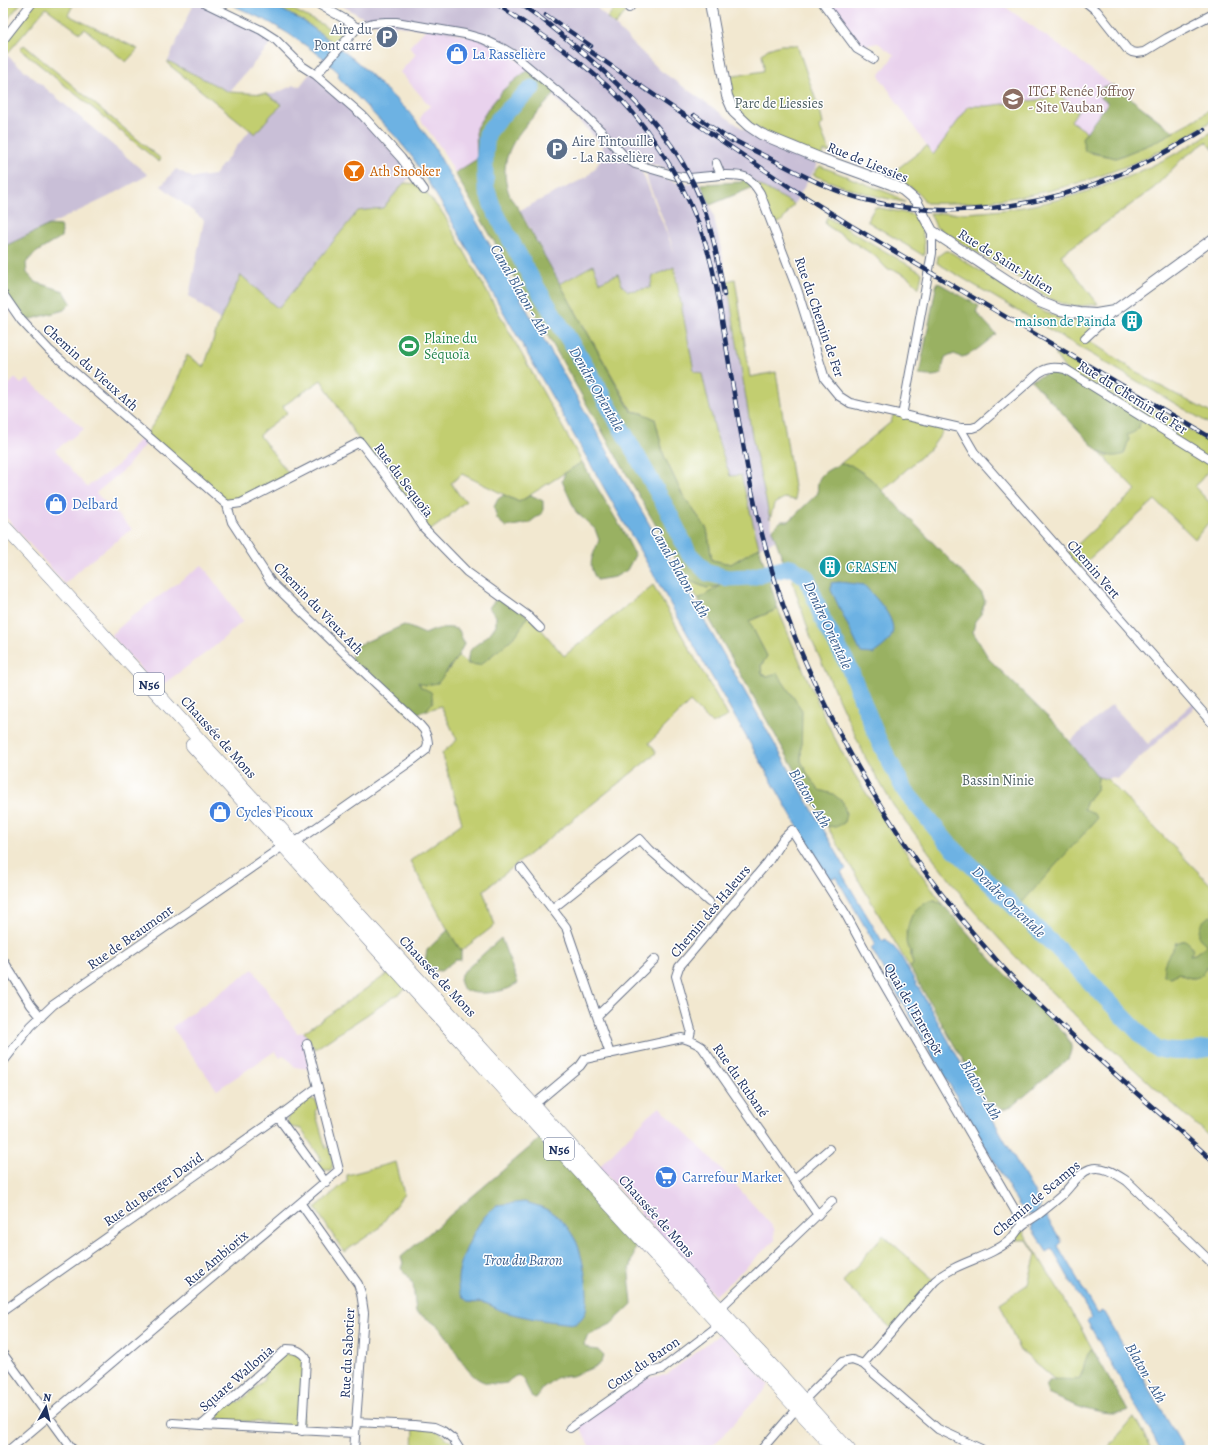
<svg xmlns="http://www.w3.org/2000/svg" width="1216" height="1453" viewBox="0 0 1216 1453" font-family="Alegreya,serif">
	<style>
		.built { fill: #e9d2ed }
		.industrial { fill: #c9bfd7 }
		.green { fill: #c2ce70; stroke: #6e7e67 }
		.forest { fill: #99b162; stroke: #5a7060; fill-rule: evenodd }
		.water { fill: #6db2e3; stroke: #4470a0 }
		.lines { fill: none; stroke-linecap: round; stroke-linejoin: round }
		.river { stroke: #6db2e3; stroke-width: 17 }
		.minor-casing { stroke: #667086; stroke-width: 10 }
		.tertiary-casing { stroke: #667086; stroke-width: 12 }
		.primary-casing { stroke: #667086; stroke-width: 14 }
		.minor { stroke: #fff; stroke-width: 8 }
		.tertiary { stroke: #fff; stroke-width: 10 }
		.primary { stroke: #fff; stroke-width: 13 }
		.rail-casing { stroke: #1b2f5e; stroke-width: 4.5 }
		.rail { stroke: #fff; stroke-width: 3; stroke-dasharray: 9; stroke-linecap: butt }
		.labels { text-anchor: middle; stroke-width: 3; stroke-linejoin: round; paint-order: stroke }
		.shield { fill: #fff; stroke: #5f6d8e; stroke-width: 1 }
		.shield-label { font-size: 13px; font-weight: bold; fill: #1b2f5e }
		.service-label { font-size: 14px; fill: #4e5e75; stroke: #fff; text-anchor: end }
		.shop-label { font-size: 14px; fill: #366cbe; stroke: #fff; text-anchor: start }
		.education-label { font-size: 14px; fill: #785e54; stroke: #fff; text-anchor: start }
		.park-label { font-size: 14px; fill: #4d5f63; stroke: #fff }
		.street-label { font-size: 14px; fill: #1b2f5e; stroke: #fff }
		.food-label { font-size: 14px; fill: #c56008; stroke: #fff; text-anchor: start }
		.culture-label { font-size: 14px; fill: #0d838f; stroke: #fff; text-anchor: end }
		.leisure-label { font-size: 14px; fill: #27864d; stroke: #fff; text-anchor: start }
		.water-label { font-size: 15px; font-style: italic; fill: #385d8d; stroke: #fff }
	</style>
	<rect width="100%" height="100%" fill="#fff"/>
	<filter id="ink" filterUnits="userSpaceOnUse"><feTurbulence type="fractalNoise" baseFrequency=".025" numOctaves="2"/><feDisplacementMap in="SourceGraphic" scale="8" xChannelSelector="R" yChannelSelector="G"/><feConvolveMatrix kernelMatrix="1 2 1 2 8 2 1 2 1" color-interpolation-filters="sRGB"/></filter>
	<filter id="wash" filterUnits="userSpaceOnUse"><feTurbulence type="fractalNoise" baseFrequency=".012" numOctaves="4" result="noise"/><feDisplacementMap in="SourceGraphic" scale="16" xChannelSelector="R" yChannelSelector="G"/><feGaussianBlur stdDeviation="0.9" result="paint"/><feColorMatrix in="noise" values="0 0 0 0 0 0 0 0 0 0 0 0 0 0 0 0 0 1.4 0 .05"/><feComposite in="paint" operator="in"/></filter>
	<g filter="url(#wash)">
		<rect width="100%" height="100%" fill="#f2e8d0"/>
		<path class="built" d="M823 3H1000L1068 52 1174 132 933 155 879 76 894 55 878 43 860 46 849 37Z
			M427 28 483 39 530 68 503 90 476 128 477 159 455 173 441 148 420 119 423 112 430 106 400 72 416 54 409 47Z
			M15 378 21 384 27 379 84 429 55 450 73 472 87 487 118 465 145 433 150 438 125 469 96 493 132 529 85 565 65 584 3 514V391Z
			M202 565 243 621 215 646 158 688 111 635 132 616Z
			M253 969 272 998 284 1012V1014L297 1033 304 1032 310 1042 307 1044 309 1069 295 1067 286 1057 284 1055 280 1058 275 1051 217 1090 172 1027Z
			M660 1107 716 1163 774 1228 775 1240 715 1296 599 1167 646 1118Z
			M721 1333 769 1385 709 1450H591L578 1423 646 1378 666 1375Z"/>
		<path class="industrial" d="M194 3H205L275 39 229 92 168 61Z
			M337 3H601L597 8 661 71 739 126 761 140 818 164 794 204 750 180 676 172 640 161 619 150 635 164 643 174 675 254 665 224 648 182 646 172 678 183 701 184 710 205 714 217 723 259 752 436 775 541 759 547 741 476H730L720 444 694 371 675 267 653 276 650 288 628 291 622 285 600 282 593 265 560 284 520 210 587 177 596 167 604 154 602 145 582 124 553 96 556 91 514 55 465 34 373 23Z
			M3 52 148 175 108 197 3 247Z
			M311 72 339 96 414 174 404 183 383 208 358 211 279 308 275 306 241 275 220 320 189 296 204 220 161 186 176 169 193 178 214 175 250 130 255 134 272 114 282 106 267 94H274L294 85 300 86Z
			M1194 702 1197 705 1117 779 1113 777 1107 779 1098 777 1070 741 1112 705 1148 744Z"/>
		<path class="green" d="M3 3H21L3 25Z
			M32 3H74L68 15 138 49 126 62 85 29 80 33 46 8 6 55 3 52V40Z
			M269 3H280L331 29 348 21 357 28 339 47 305 22Z
			M619 3H633L615 25 607 18Z
			M24 45 161 159 159 162 20 49Z
			M780 45H797L821 115 823 124 819 126 830 153 824 151 822 159 742 121 723 78 763 71 764 68 762 54 768 49Z
			M168 61 229 92 267 94 282 105 272 114 255 134 168 64Z
			M1054 92 1079 109 1071 121 1087 132 1082 138 1091 153 1116 158 1153 143 1196 119 1213 107V120C1197 130 1182 140 1166 148 1093 185 1008 206 926 203 918 189 903 182 888 176L927 146 933 155 969 106H987L1045 99Z
			M1213 131V149L1206 142 1182 159 1154 188 1061 255 1098 304 1081 306 1067 305 1048 298 1022 280 936 227 930 213C1030 217 1131 186 1213 131Z
			M820 166 894 195 905 202C873 197 843 187 813 175Z
			M750 180 794 204 782 221 773 225Z
			M404 183 419 184 444 215 582 462 519 502 462 474 451 483 460 496 466 501 450 515V516L428 532 360 442 321 380 283 406 287 413 262 432 260 436 292 478 227 505 146 434C165 410 177 383 187 355L204 367 220 320 241 275 275 306 279 308 358 211 383 208Z
			M875 207 915 215C923 228 925 241 924 256L867 221Z
			M827 217 922 273 919 288 908 277 895 270 887 269 875 256 826 225 825 222Z
			M945 251H949L1046 313 1084 322 1104 321 1085 338 1149 380 1213 414V426L937 263 938 256Z
			M593 265 600 282 618 274 622 285 628 291 650 288 653 276 674 267 694 371 702 374 716 434 730 476 741 475 759 547 731 564 712 560 707 529 682 494 664 456 655 419 642 413 632 411 560 284Z
			M735 279 750 377 776 372 796 500 784 498 774 504 770 519 752 436 727 281Z
			M1056 351 1213 444V465L1195 487 1213 506V517L1195 539 1155 500 1078 569 1065 556 1136 490 1098 451 1108 457 1065 369 1056 356Z
			M894 413 946 427 932 447 882 491C869 478 860 466 840 464L891 422Z
			M791 567 807 578 823 620 848 665 878 739 905 791 947 842 1011 904 1097 819 1084 809 1087 801 1097 788 1098 777 1107 779 1213 887V918L1211 916 1207 945 1195 954 1189 955 1171 977 1179 973C1188 980 1203 981 1205 967L1213 972V1140L1086 1026 1014 955 972 909 893 805 866 759 812 641 793 583Z
			M687 580 707 588 722 586 698 599Z
			M653 585 728 716 712 724 690 702 649 743 656 752 654 755 483 891 495 925 461 951 448 930 410 861 462 823 442 753 457 740 441 706 425 711 432 702 418 682 447 672 458 656 468 664 480 665 528 616 540 628 564 656Z
			M778 609C801 664 823 720 853 772 881 818 913 862 944 906L935 901 925 903 914 912 906 934 911 951V957L913 964 910 968 827 826 836 827 833 794 819 791 808 775 801 761V752L767 676 762 674 761 666 767 656 749 621Z
			M390 972 406 989 315 1049 304 1032Z
			M312 1099 316 1101 319 1107 315 1111 326 1149 329 1146 333 1161 332 1168 330 1170H321L315 1161 322 1160 301 1129 290 1127C282 1114 300 1101 312 1099Z
			M396 1162 404 1194 378 1229 344 1252 315 1208 347 1181V1175Z
			M1022 1225 1024 1233 1062 1295 1093 1350 1091 1349C1084 1360 1085 1369 1079 1379L1071 1381 1054 1379 1019 1349 1000 1303 1028 1284 1036 1254 1027 1240H1010Z
			M883 1235 935 1281 893 1330 843 1282Z
			M287 1349 306 1358 302 1431 275 1429 274 1423 242 1421 241 1427 218 1422 217 1414 228 1401 238 1403 264 1380V1370Z
			M1134 1418 1153 1450H1106L1133 1418Z
			M414 1425 434 1427 460 1450H413Z"/>
		<path class="forest" d="M530 68 556 90 553 96C526 125 492 152 510 196 512 201 517 206 520 211 523 217 526 224 530 230L631 411 642 413 655 419 664 456 682 494 707 529 712 560 731 564 759 547 778 609 749 621 767 656 761 666 762 674 767 676 777 673 802 710 801 761 808 775 819 790 833 794 843 802 846 813 844 823 836 827 827 826 698 599 720 586 707 588 687 580 455 173 477 159 476 128 488 109 503 90Z
			M1113 85 1174 132 1153 143 1116 158 1085 151 1082 138 1108 103 1101 98 1099 92 1102 87Z
			M746 176 756 186 710 205 701 184 741 182Z
			M49 225 60 226 62 231 61 237 34 254 26 263 27 273 35 282 64 291 71 303 64 310 32 319 21 320 3 294V247Z
			M937 282 979 306 976 312 996 334C989 340 969 358 960 357 958 356 955 354 954 354L945 358 941 374C934 377 927 376 919 375Z
			M1060 368 1141 420C1139 430 1136 432 1127 435L1129 439 1124 454C1113 458 1108 456 1098 451L1031 380Z
			M582 462 623 531 635 555 627 570 615 577 597 580C586 563 593 557 599 540L595 529 576 512 562 481 565 473Z
			M840 464 851 465 871 479 981 592 985 601 981 614 975 621 973 632 989 659 1058 727 1098 777 1097 788 1087 801 1084 809C1090 811 1095 813 1097 819L1019 906 1011 904 947 842 905 791 878 739 848 665 823 620 808 578 791 567 783 560 772 530 781 521H789L818 493C815 475 826 471 840 464Z
			M504 495 519 502 531 495 543 501V512L529 523 506 527 497 519 494 507 498 499Z
			M503 597 528 616 517 634 506 644 480 665 468 664C466 647 477 646 487 636 491 633 493 629 496 625V616L489 608C493 602 495 599 503 597Z
			M404 625 425 634C436 629 447 625 459 630L464 644 458 656 438 683 425 685 418 682 421 687 431 692 433 702 425 711 410 715 351 661 352 652 354 647Z
			M930 901H935L944 906 997 966 1065 1034C1072 1045 1073 1047 1068 1059L1014 1105 1004 1109 987 1102 910 968 913 964 911 957V951C910 949 908 948 907 946 904 939 909 918 914 912 917 907 925 903 930 901Z
			M1211 916 1213 918V972L1206 967C1202 981 1189 980 1179 973L1171 977 1164 976C1161 963 1170 954 1176 943L1185 940 1192 946 1193 950 1190 955 1195 954 1207 945 1199 938C1198 928 1201 920 1211 916Z
			M448 930 461 951V960H455L441 971 431 970 427 966 425 962 427 950Z
			M501 938 518 983C514 985 511 988 507 989 496 993 463 998 460 983 459 981 461 977 461 974Z
			M542 1137 637 1242 629 1274 632 1304 611 1324 587 1336 584 1345 590 1349 598 1350 604 1356 602 1362 597 1366 572 1376 557 1377 541 1389 539 1394 536 1398 532 1397 524 1381 518 1375 511 1379 507 1383C468 1390 463 1358 444 1333 437 1324 427 1318 416 1313L413 1284 401 1268 403 1263 401 1257ZM525 1203C551 1207 564 1220 577 1243L504 1311C498 1309 491 1305 485 1303 477 1301 473 1306 465 1299 447 1283 470 1238 480 1223 484 1216 491 1210 497 1205Z
			M1091 1349 1093 1350 1128 1411C1109 1421 1067 1403 1048 1394L1046 1387 1049 1381C1059 1377 1069 1381 1079 1379 1085 1369 1084 1358 1091 1349Z"/>
		<path class="water" d="M228 3H269L305 22 356 61 380 84 408 111 430 140 846 869 841 872 845 879 882 941 886 939 899 953 1035 1194 1041 1206 1037 1211 1041 1218 1046 1216 1062 1242 1058 1246 1098 1314 1103 1311 1185 1450H1161L1087 1321 1092 1318 1052 1249 1047 1252 1032 1229V1223L1035 1221 1031 1213 1028 1214 1019 1205 871 948 875 944 836 877 829 879 799 829 443 206 413 158 395 136 338 77 339 73 321 56 289 34 269 22Z
			M839 582 864 585C875 598 903 623 889 640 885 646 878 650 873 654L861 653 831 590V583Z
			M524 1202C536 1205 546 1208 555 1215 564 1221 571 1232 576 1241 583 1255 591 1299 585 1313 583 1318 579 1321 575 1324 552 1322 526 1318 505 1312 498 1310 492 1305 485 1303 477 1300 473 1306 465 1299 446 1285 470 1238 480 1223 484 1216 491 1210 497 1205Z"/>
		<g class="lines">
			<path class="river" d="M532 88 500 117 487 134 485 155V173L486 188 493 208 534 283 591 375 667 509 689 554 708 573 728 578 751 577 791 567 807 578 823 620 848 665 878 739 905 791 947 842 1058 949 1152 1046C1171 1056 1193 1050 1213 1048"/>
		</g>
	</g>
	<g filter="url(#ink)">
		<g class="lines">
			<g class="minor-casing">
				<path id="minor" d="M205 3 261 30 275 39 302 66 316 75 363 116 401 158 424 190
					M319 3 320 5 348 21 357 28
					M823 3 857 49 874 59
					M1087 3 1097 11 1127 49 1132 52 1137 53 1144 52 1167 38 1213 14
					M629 8 633 3
					M3 40 32 3
					M316 75 357 28 373 23 386 22H396L465 34 483 39 504 49 514 55 582 112 600 130 624 156 635 164 676 176 690 178 721 175
					M716 163 721 175C741 175 748 173 760 193L797 289 825 379 839 396 850 403 960 428H972L978 426 1039 373C1047 367 1055 367 1065 369L1213 461
					M3 294 21 320 49 350 227 505 232 522 271 582 370 678 418 723 424 730 427 737 428 743 426 750 413 760 294 843 283 846 53 1005 31 1026 3 1062
					M1085 338 1114 311
					M902 416 932 253V231
					M960 428 974 452 1213 724
					M227 505 241 503 360 442 411 508 424 528 467 572 528 616 540 628
					M521 868 566 927 610 1054
					M552 909 640 839 650 850 709 902
					M3 960 31 1005 41 1017
					M598 1015 655 959
					M689 1040 691 1030 676 976 679 967 768 862 783 839 792 830 845 913 882 981 1023 1224
					M530 1108 580 1066 585 1059 682 1038C689 1040 695 1042 702 1047L818 1215
					M278 1117 326 1183
					M793 1180 829 1149
					M301 1204 358 1284 361 1293 364 1313 354 1450
					M3 1311 278 1117 318 1087
					M717 1311 832 1201
					M3 1354 73 1450
					M863 1364 935 1281C957 1261 988 1259 1010 1240 1015 1235 1018 1228 1024 1224 1029 1220 1035 1217 1039 1214 1047 1208 1054 1202 1061 1196 1070 1188 1078 1173 1090 1169 1103 1165 1116 1174 1127 1181L1213 1264
					M356 1422 414 1425 434 1427 443 1431 453 1439 460 1450
					M173 1423 202 1425
					M570 1428 650 1372 662 1369 722 1323
					M302 1431 306 1358C301 1351 296 1349 287 1349L202 1425 355 1433
					M9 1450 339 1170 307 1044
					M761 1450 804 1400 842 1362 852 1360 863 1364 938 1429 981 1449"/>
			</g>
			<g class="tertiary-casing">
				<path id="tertiary" d="M710 3 727 96 734 112 749 126 761 134 822 159 891 184 903 190 916 201 932 231 1040 302 1060 310 1080 313 1096 314 1114 311 1213 239"/>
			</g>
			<g class="primary-casing">
				<path id="primary" d="M3 525 849 1450
					M192 745C367 940 545 1133 721 1327 759 1368 798 1409 835 1450"/>
			</g>
			<use href="#minor" class="minor"/>
			<use href="#tertiary" class="tertiary"/>
			<use href="#primary" class="primary"/>
			<g class="rail-casing">
				<path id="rail" d="M495 3C544 36 595 68 633 113 669 157 697 208 711 263 717 286 720 309 724 332 730 370 736 407 743 444 756 521 776 597 808 668 856 776 920 876 1000 964 1025 992 1053 1017 1081 1043 1124 1083 1169 1121 1213 1161
					M519 3 542 19
					M546 15 591 46
					M538 16C560 33 581 51 601 69 644 108 680 146 701 201 713 231 719 263 724 295
					M582 46 791 188 850 225 1213 439
					M694 115 732 141
					M728 137C744 146 761 154 777 162 806 177 834 192 866 200 947 221 1038 208 1115 176 1146 164 1175 147 1204 130"/>
			</g>
			<use href="#rail" class="rail"/>
		</g>
	</g>
	<defs>
		<g id="parking-disc" transform="scale(1.15)"><circle r="9.5" fill="#5c6f8a" stroke="#fff"/><path d="M-3.5-5.5H1a3.5 3.5 0 0 1 0 7H-1V5.5H-3.5ZM-1-3.4V-.6H.8a1.4 1.4 0 0 0 0-2.8Z" fill="#fff"/></g>
		<g id="shop-disc" transform="scale(1.15)"><circle r="9.5" fill="#3f7fe0" stroke="#fff"/><path d="M-5-2.5h2.3a2.7 3.5 0 0 1 5.4 0H5L5.5 6h-11ZM-1.5-2.5h3a1.5 2.3 0 0 0-3 0Z" fill="#fff"/></g>
		<g id="school-disc" transform="scale(1.15)"><circle r="9.5" fill="#8d6e63" stroke="#fff"/><path d="M0-5L7-2L0 1L-7-2ZM-4 1L0 2.5L4 1V4Q0 6-4 4Z" fill="#fff"/></g>
		<g id="bar-disc" transform="scale(1.15)"><circle r="9.5" fill="#e8710a" stroke="#fff"/><path d="M-6-5H6L.8 .8V4.5H3.5V6h-7V4.5H-.8V.8Z" fill="#fff"/></g>
		<g id="building-disc" transform="scale(1.15)"><circle r="9.5" fill="#0f9aa8" stroke="#fff"/><path d="M-4-6H4V6H1V3H-1V6H-4ZM-2.5-4.3h1.7v1.8h-1.7ZM.8-4.3h1.7v1.8H.8ZM-2.5-1h1.7V.8h-1.7ZM.8-1h1.7V.8H.8Z" fill="#fff"/></g>
		<g id="stadium-disc" transform="scale(1.15)"><circle r="9.5" fill="#2e9e5b" stroke="#fff"/><path d="M0-5a6.5 5 0 1 0 0 10a6.5 5 0 1 0 0-10ZM-3.5-1.8h7v3.6h-7Z" fill="#fff"/></g>
		<g id="supermarket-disc" transform="scale(1.15)"><circle r="9.5" fill="#3f7fe0" stroke="#fff"/><path d="M-6-5.5h2.5l.6 2H6L4.5 2H-2.5L-4.4-4H-6ZM-1.5 3.2a1.3 1.3 0 1 0 .1 0ZM3 3.2a1.3 1.3 0 1 0 .1 0Z" fill="#fff"/></g>
	</defs>
	<g fill-rule="evenodd">
		<use href="#parking-disc" x="387" y="37"/>
		<use href="#shop-disc" x="457" y="54"/>
		<use href="#school-disc" x="1013" y="99"/>
		<use href="#parking-disc" x="557" y="149"/>
		<use href="#bar-disc" x="354" y="171"/>
		<use href="#building-disc" x="1132" y="321"/>
		<use href="#stadium-disc" x="409" y="346"/>
		<use href="#shop-disc" x="56" y="504"/>
		<use href="#building-disc" x="830" y="567"/>
		<use href="#shop-disc" x="220" y="812"/>
		<use href="#supermarket-disc" x="666" y="1177"/>
	</g>
	<g class="labels">
		<g class="shield">
			<rect x="134" y="673" width="30" height="22" rx="3"/>
			<rect x="544" y="1138" width="30" height="22" rx="3"/>
		</g>
		<g class="shield-label">
			<text x="149" y="689">N56</text>
			<text x="559" y="1154">N56</text>
		</g>
		<g class="service-label">
			<text x="372" y="34">Aire du<tspan x="372" dy="16">Pont carré</tspan></text>
			<text x="572" y="146" text-anchor="start">Aire Tintouille<tspan x="572" dy="16">- La Rasselière</tspan></text>
		</g>
		<g class="shop-label">
			<text x="472" y="59">La Rasselière</text>
			<text x="72" y="509">Delbard</text>
			<text x="236" y="817">Cycles Picoux</text>
			<text x="682" y="1182">Carrefour Market</text>
		</g>
		<g class="education-label">
			<text x="1028" y="96">ITCF Renée Joffroy<tspan x="1028" dy="16">- Site Vauban</tspan></text>
		</g>
		<g class="park-label">
			<text x="779" y="108">Parc de Liessies</text>
			<text x="998" y="785">Bassin Ninie</text>
		</g>
		<g class="street-label">
			<text transform="translate(868 162) rotate(22)" y="5">Rue de Liessies</text>
			<text transform="translate(1006 261) rotate(32)" y="5">Rue de Saint-Julien</text>
			<text transform="translate(820 317) rotate(71)" y="5">Rue du Chemin de Fer</text>
			<text transform="translate(91 367) rotate(42)" y="5">Chemin du Vieux Ath</text>
			<text transform="translate(1133 397) rotate(32)" y="5">Rue du Chemin de Fer</text>
			<text transform="translate(404 480) rotate(53)" y="5">Rue du Sequoïa</text>
			<text transform="translate(1094 569) rotate(49)" y="5">Chemin Vert</text>
			<text transform="translate(319 608) rotate(46)" y="5">Chemin du Vieux Ath</text>
			<text transform="translate(219 737) rotate(48)" y="5">Chaussée de Mons</text>
			<text transform="translate(710 911) rotate(-50)" y="5">Chemin des Haleurs</text>
			<text transform="translate(130 937) rotate(-35)" y="5">Rue de Beaumont</text>
			<text transform="translate(438 976) rotate(47)" y="5">Chaussée de Mons</text>
			<text transform="translate(914 1009) rotate(60)" y="5">Quai de l'Entrepôt</text>
			<text transform="translate(741 1080) rotate(55)" y="5">Rue du Rubané</text>
			<text transform="translate(153 1189) rotate(-35)" y="5">Rue du Berger David</text>
			<text transform="translate(1036 1198) rotate(-40)" y="5">Chemin de Scamps</text>
			<text transform="translate(657 1216) rotate(48)" y="5">Chaussée de Mons</text>
			<text transform="translate(216 1258) rotate(-40)" y="5">Rue Ambiorix</text>
			<text transform="translate(347 1353) rotate(-87)" y="5">Rue du Sabotier</text>
			<text transform="translate(643 1363) rotate(-34)" y="5">Cour du Baron</text>
			<text transform="translate(236 1378) rotate(-41)" y="5">Square Wallonia</text>
		</g>
		<g class="food-label">
			<text x="370" y="176">Ath Snooker</text>
		</g>
		<g class="culture-label">
			<text x="1116" y="326">maison de Painda</text>
			<text x="846" y="572" text-anchor="start">CRASEN</text>
		</g>
		<g class="leisure-label">
			<text x="424" y="343">Plaine du<tspan x="424" dy="16">Séquoïa</tspan></text>
		</g>
		<g class="water-label">
			<text transform="translate(520 290) rotate(60)" y="5">Canal Blaton - Ath</text>
			<text transform="translate(597 389) rotate(60)" y="5">Dendre Orientale</text>
			<text transform="translate(680 572) rotate(60)" y="5">Canal Blaton - Ath</text>
			<text transform="translate(828 625) rotate(65)" y="5">Dendre Orientale</text>
			<text transform="translate(810 798) rotate(59)" y="5">Blaton - Ath</text>
			<text transform="translate(1009 902) rotate(44)" y="5">Dendre Orientale</text>
			<text transform="translate(981 1090) rotate(60)" y="5">Blaton - Ath</text>
			<text x="523" y="1265">Trou du Baron</text>
			<text transform="translate(1146 1373) rotate(60)" y="5">Blaton - Ath</text>
		</g>
	</g>
	<rect width="1216" height="1453" fill="none" stroke="#fff" stroke-width="16"/>
	<g transform="translate(46 1407) rotate(8)" stroke="#ffffff" stroke-width="3" paint-order="stroke">
	<path d="M0-3L7 15L0 10L-7 15Z" fill="#1b2f5e"/>
	<text y="-6" font-size="11" font-weight="bold" text-anchor="middle" fill="#1b2f5e">N</text>
	</g>
</svg>
